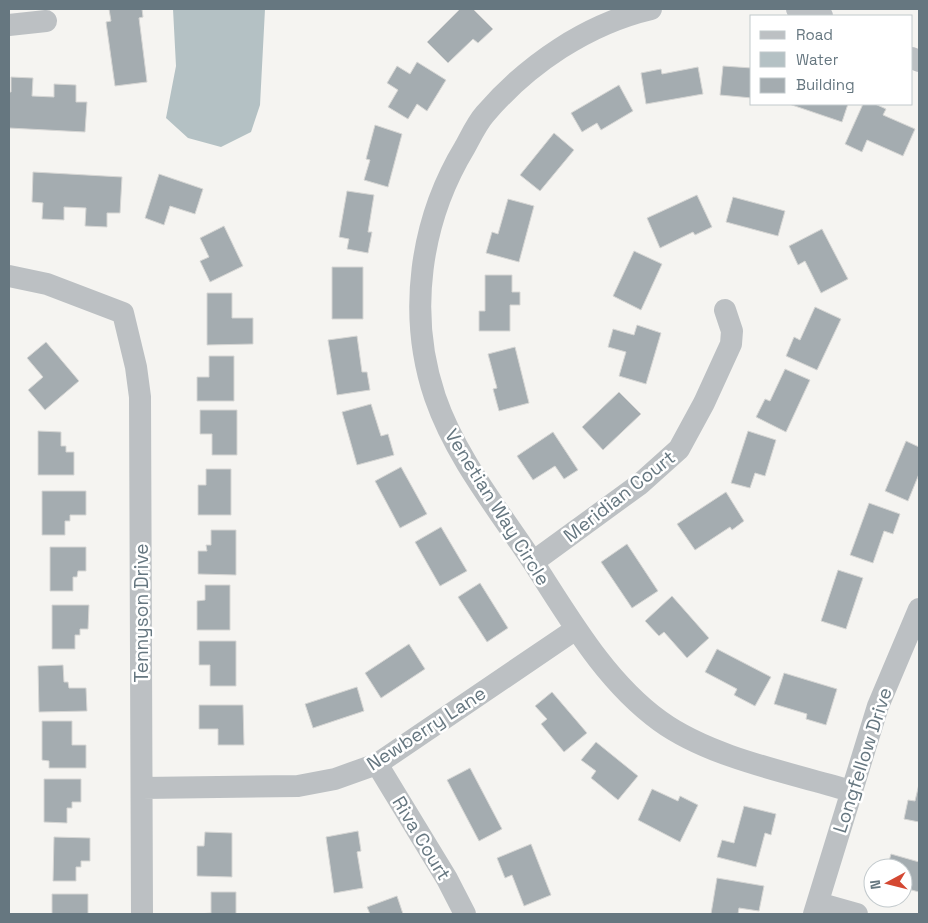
<svg xmlns="http://www.w3.org/2000/svg" width="928" height="923" viewBox="0 0 928 923" font-family="'Space Grotesk',sans-serif">
	<style>
		.water { fill: #b4c1c4 }
		.building { fill: #a4acb0; stroke: #d6d6d4 }
		.lines { fill: none; stroke-linecap: round; stroke-linejoin: round }
		.minor { stroke: #bcc0c3; stroke-width: 22 }
		.labels { text-anchor: middle; stroke-width: 5; stroke-linejoin: round; paint-order: stroke }
		.street-label { font-size: 19px; fill: #667780; stroke: #fff }
	</style>
	<rect width="100%" height="100%" fill="#f5f4f1"/>
	<path class="water" d="M173 9H265L260 105 251 132 221 147 188 138 166 118 176 66Z"/>
	<path class="building" d="M109 9H142L143 17 139 18 147 82 115 86 106 22 111 21Z
		M460 9H473L493 29 478 43 473 39 448 63 427 42Z
		M417 62 446 80 427 111 417 104 408 119 388 107 398 90 387 83 397 66 410 74Z
		M723 66 752 68V98L720 95Z
		M698 67 703 94 646 104 641 73 661 69 662 74Z
		M11 77 33 78 32 96 54 97V84L76 85V102H87L85 132 9 128V92H11Z
		M619 85 633 111 601 130 597 123 582 132 571 113Z
		M789 104H848L842 122Z
		M863 104H875L886 109 883 115 915 129 903 156 867 140 862 152 845 144Z
		M375 125 402 134 388 187 364 180 370 160 366 159Z
		M554 133 574 150 540 191 520 175Z
		M33 172 122 177 120 213H107V227L85 226 86 208 64 207V220L42 219 43 203 32 202Z
		M159 174 203 189 195 214 170 206 164 225 145 218Z
		M347 191 374 195 368 232H372L368 253 347 249 349 239 339 237Z
		M697 195 712 227 695 235 693 232 660 248 647 218Z
		M733 197 785 211 778 236 726 222Z
		M508 199 534 206 519 262 486 253 492 232 498 234Z
		M224 226 243 266 210 282 200 261 209 257 200 238Z
		M822 229 848 279 821 293 805 261 798 265 789 246Z
		M634 251 662 264 641 310 613 296Z
		M332 267H363V319H332Z
		M485 275H512V292H520V305H510V331H479V311H485Z
		M207 293H232V318H253V344L207 345Z
		M815 307 841 319 817 370 786 356 794 337 800 340Z
		M637 325 661 333 646 384 619 376 626 352 608 347 613 329 634 335Z
		M357 336 362 372H367L370 390 337 395 328 340Z
		M46 342 79 381 45 410 28 390 43 377 27 358Z
		M515 347 529 403 499 411 493 389 497 388 488 354Z
		M209 356H234V401H197V377H209Z
		M785 369 810 380 786 432 756 417 765 399 770 401Z
		M619 392 641 414 603 450 582 427Z
		M371 404 381 436 388 434 394 455 357 465 342 412Z
		M200 410H237V455H212V434H200Z
		M38 431 61 432V446H66V452H74V475H38Z
		M748 431 776 440 765 476 755 473 750 488 731 483Z
		M553 432 578 470 564 479 555 466 533 480 517 456Z
		M906 441 919 447V474L908 501 885 491Z
		M401 467 427 514 400 528 375 481Z
		M206 469H231V515H198V485H206Z
		M42 491H86V515H70V521H65V535H42Z
		M726 492 744 521 732 530 730 527 695 550 677 524Z
		M869 503 900 514 893 534 884 531 873 563 850 555Z
		M441 527 467 571 440 586 415 542Z
		M211 530H236V575L198 574V551H207L206 545H211Z
		M627 544 658 591 632 608 601 562Z
		M50 547H86V571H78L77 577H73V591H50Z
		M838 570 863 578 846 629 821 621Z
		M480 583 508 628 487 642 458 597Z
		M205 585H230V630H197V601L205 600Z
		M672 596 709 638 687 658 664 632 659 636 645 621Z
		M52 605H89L88 629H80V635H75V649H52Z
		M199 641H236V686H210V665H199Z
		M409 644 425 669 381 698 365 673Z
		M717 649 771 677 755 706 734 695 737 689 705 672Z
		M63 665 64 682H68L69 688H86L87 711 39 712 38 666Z
		M784 673 837 689 826 725 806 719 807 714 774 704Z
		M357 687 364 711 313 728 305 704Z
		M552 692 587 733 564 752 541 724 547 719 535 706Z
		M199 705H243L244 745H218V729H199Z
		M42 721H72V745H86V768H49V761L42 760Z
		M596 742 638 776 618 800 591 778 596 771 581 760Z
		M470 768 502 829 479 841 447 780Z
		M44 779H81V802H72V808H67V823L44 822Z
		M919 784V822L904 819 908 800 915 801Z
		M652 789 678 801 680 796 698 805 680 842 638 820Z
		M744 806 776 814 771 835 765 833 756 867 717 857 722 840 734 843Z
		M358 831 361 851 357 852 363 888 334 893 326 837Z
		M205 832 232 833V877L197 876V846H204Z
		M54 837 90 838V861H81V867H76V881H53Z
		M531 844 551 895 524 906 512 875 505 878 497 858Z
		M891 854 919 862V892L904 888 903 891V868H887Z
		M717 878 764 886 759 911 739 908 738 914H711Z
		M211 892H236V914H199L211 913Z
		M52 894H88V914H52Z
		M397 896 403 914H370L367 907Z"/>
	<g class="lines">
		<path class="minor" d="M651 9C587 24 528 64 485 114 477 123 471 136 465 147 420 221 407 314 435 397 456 458 498 509 533 562 570 619 605 681 660 721 711 758 791 773 851 791
			M797 9 822 16
			M9 25 46 21
			M912 58 919 61
			M9 276 47 284 123 313 136 367 140 397 142 914
			M533 562 640 484 679 449 704 403 731 344 732 331 725 310
			M377 764 447 879 465 914
			M142 788 298 786 335 779 377 764 576 629
			M818 903 857 914
			M814 914 878 706 919 609"/>
	</g>
	<g class="labels">
		<g class="street-label">
			<text transform="translate(619 496) rotate(-38)" y="7">Meridian Court</text>
			<text transform="translate(498 507) rotate(58)" y="7">Venetian Way Circle</text>
			<text transform="translate(141 613) rotate(-90)" y="7">Tennyson Drive</text>
			<text transform="translate(426 728) rotate(-33)" y="7">Newberry Lane</text>
			<text transform="translate(862 760) rotate(-72)" y="7">Longfellow Drive</text>
			<text transform="translate(422 838) rotate(59)" y="7">Riva Court</text>
		</g>
	</g>
	<rect width="928" height="923" fill="none" stroke="#667780" stroke-width="20"/>
	<rect x="750" y="15" width="162" height="90" fill="#ffffff" stroke="#c2c9cc"/>
	<rect x="760" y="31" width="25" height="8" fill="#bcc0c3" stroke="#c2c9cc"/>
	<text x="796" y="40" font-size="15" fill="#667780">Road</text>
	<rect x="760" y="52" width="25" height="15" fill="#b4c1c4" stroke="#c2c9cc"/>
	<text x="796" y="65" font-size="15" fill="#667780">Water</text>
	<rect x="760" y="78" width="25" height="15" fill="#a4acb0" stroke="#c2c9cc"/>
	<text x="796" y="90" font-size="15" fill="#667780">Building</text>
	<g transform="translate(888 883) rotate(263)"><circle r="24" fill="#ffffff" stroke="#c2c9cc"/>
	<path d="M0-4L9 19L0 12L-9 19Z" fill="#d44832"/>
	<text y="-8" font-size="14" font-weight="bold" text-anchor="middle" fill="#667780">N</text>
	</g>
</svg>
